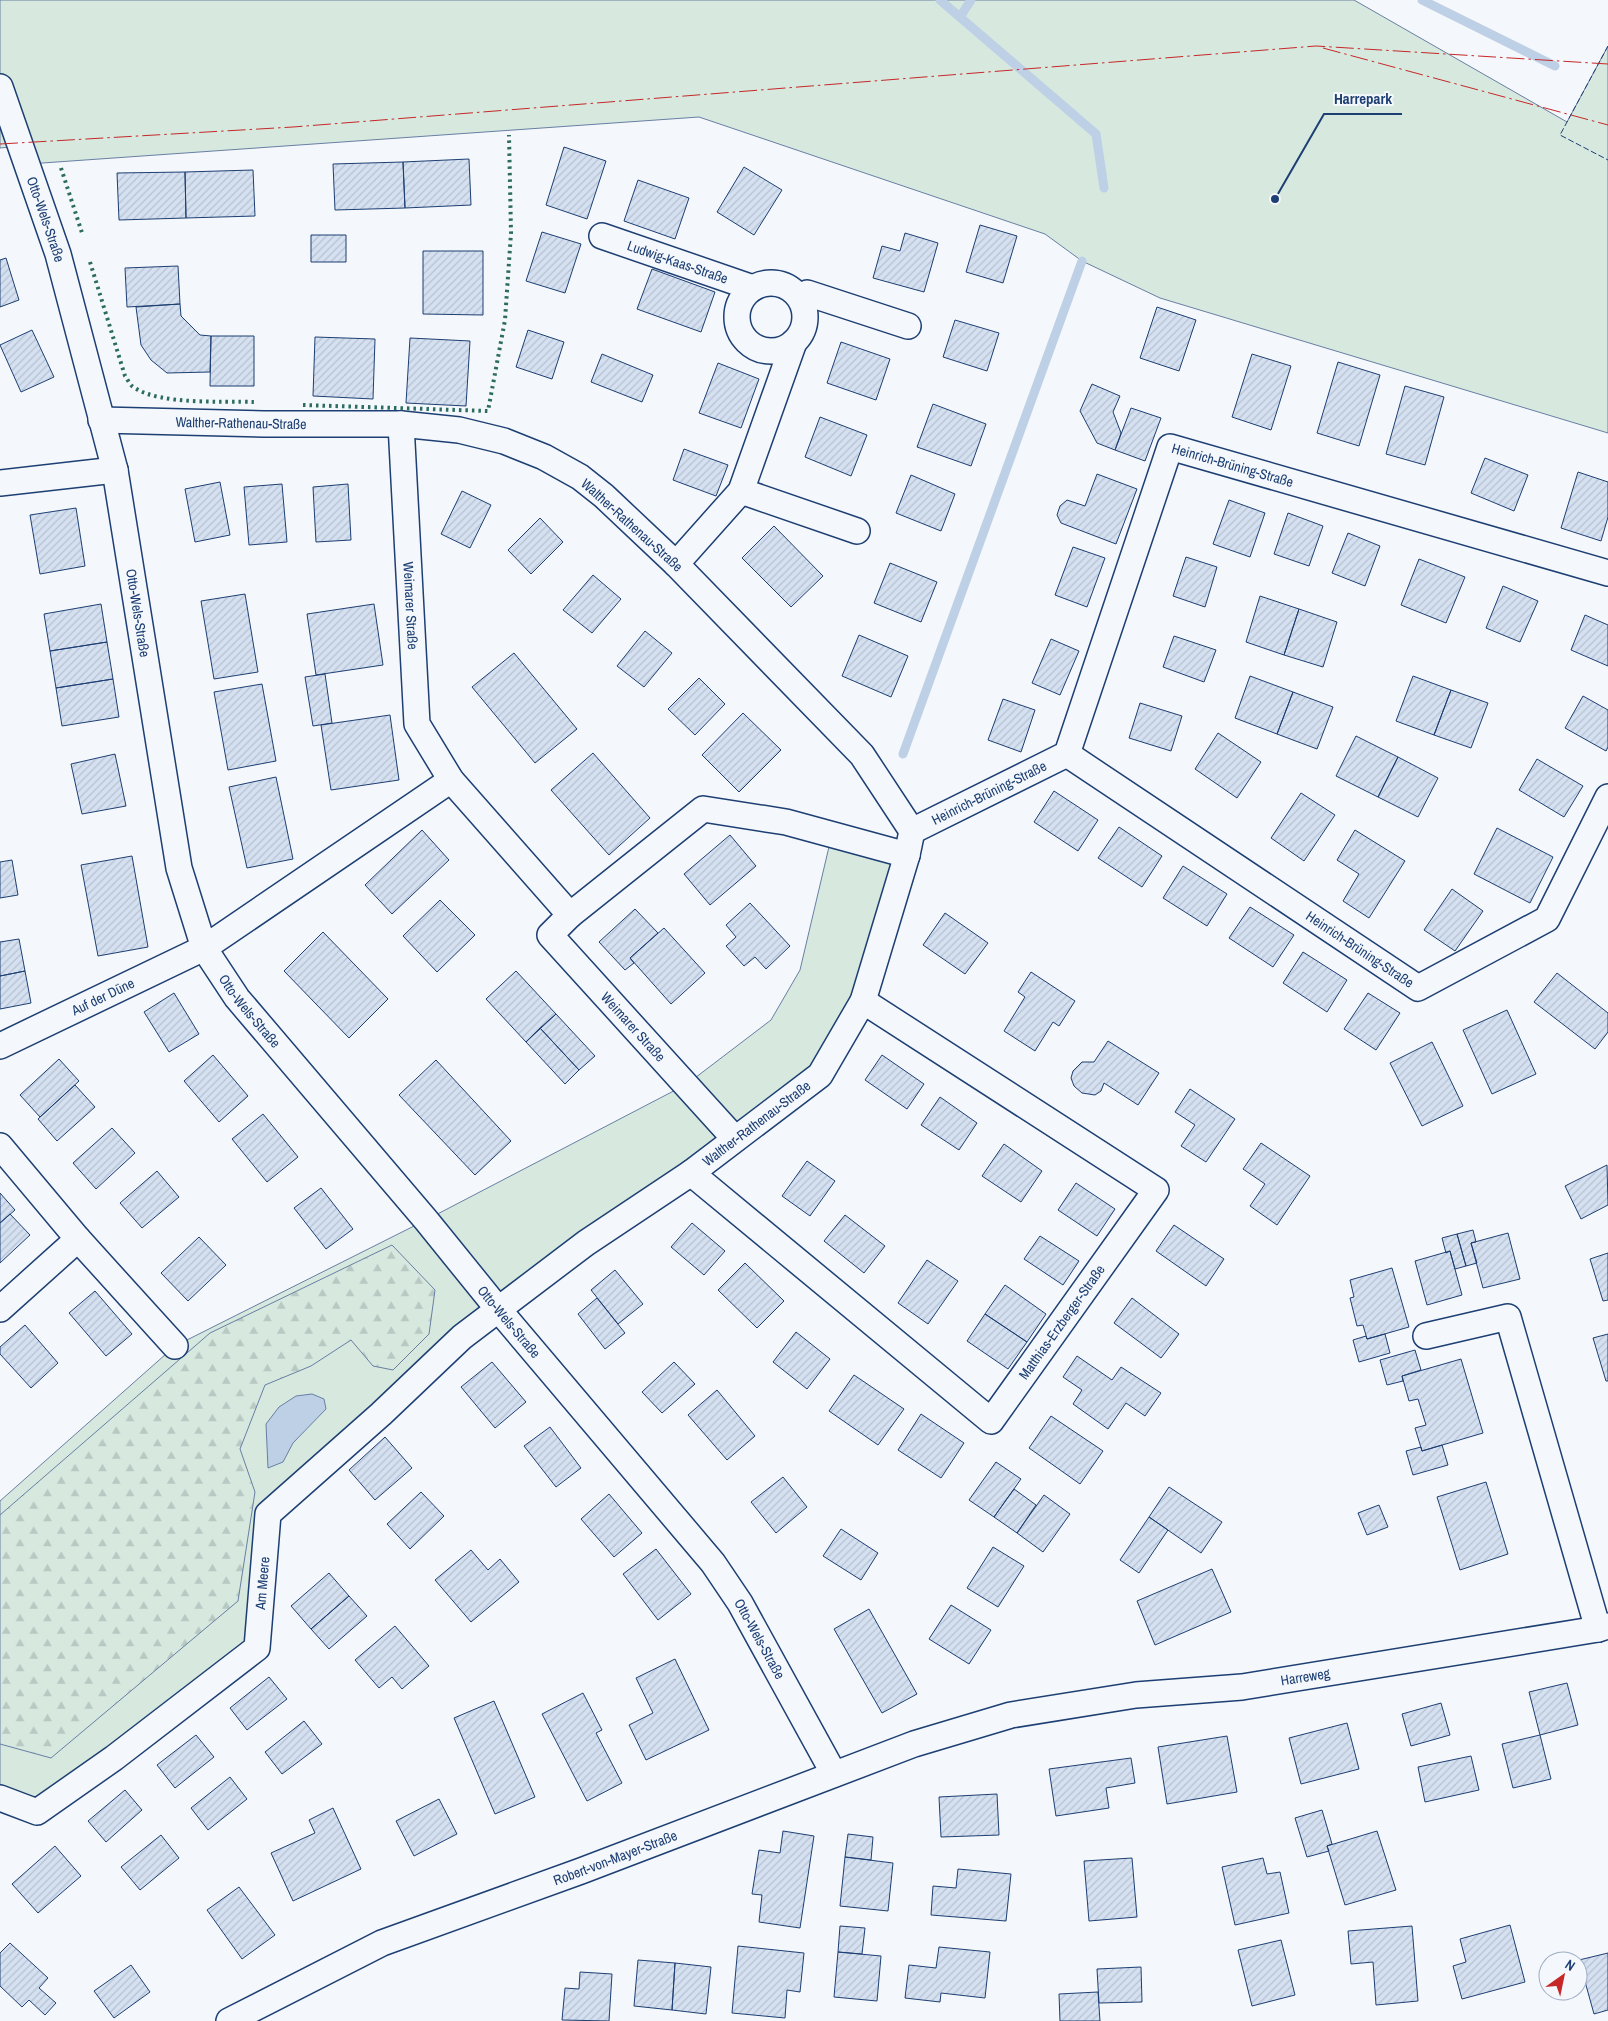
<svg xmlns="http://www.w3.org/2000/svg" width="1608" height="2021" viewBox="0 0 1608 2021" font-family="'Archivo Narrow',sans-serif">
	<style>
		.green { fill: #d7e8df; stroke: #687fa3 }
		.forest { fill: url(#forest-firs); stroke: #687fa3 }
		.water { fill: #bed0e5; stroke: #687fa3 }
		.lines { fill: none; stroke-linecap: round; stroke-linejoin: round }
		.stream { stroke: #bed0e5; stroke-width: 9 }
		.building { fill: url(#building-hatch); stroke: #1d3f73 }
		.street-casing { stroke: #1d3f73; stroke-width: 28 }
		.street { stroke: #f4f7fb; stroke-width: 25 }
		.hedge { stroke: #2c6c60; stroke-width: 4; stroke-dasharray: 2.5 4; stroke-linecap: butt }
		.fence { stroke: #1d3f73; stroke-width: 1; stroke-dasharray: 6 2.5; stroke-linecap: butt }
		.power { stroke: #c62828; stroke-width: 1; stroke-dasharray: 18 4 2.5 4; stroke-linecap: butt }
		.labels { text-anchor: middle; stroke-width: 4; stroke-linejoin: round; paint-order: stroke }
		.street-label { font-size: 14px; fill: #1d3f73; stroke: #f4f7fb }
		.leader { fill: none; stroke: #1d3f73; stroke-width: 2 }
		.callout-dot { fill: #1d3f73; stroke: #f4f7fb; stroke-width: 2 }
		.callout-label { font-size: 15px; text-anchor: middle; font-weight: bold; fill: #1d3f73; stroke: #f4f7fb; stroke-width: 4; stroke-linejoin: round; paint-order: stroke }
	</style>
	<defs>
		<pattern id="forest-firs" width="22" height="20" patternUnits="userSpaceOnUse" patternTransform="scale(1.25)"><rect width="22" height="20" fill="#d7e8df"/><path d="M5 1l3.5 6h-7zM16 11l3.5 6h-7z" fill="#b8c8c3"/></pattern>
		<pattern id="building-hatch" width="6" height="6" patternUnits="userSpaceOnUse" patternTransform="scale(1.25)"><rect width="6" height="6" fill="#d5e0f0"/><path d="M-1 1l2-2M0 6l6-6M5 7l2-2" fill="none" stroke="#b6c1d1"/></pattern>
	</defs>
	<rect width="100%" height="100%" fill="#f4f7fb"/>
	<path class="green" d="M0 0H1354L1567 122 1608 46V433L1160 298 1082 261 1045 234 699 117 28 164 22 146 0 148Z
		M832 834 907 855 863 1001 820 1075 586 1243 268 1514 257 1648 37 1812 0 1798V1501L175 1346 426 1220 687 1084 771 1020 800 970Z"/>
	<path class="forest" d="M392 1245 435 1290 429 1334 393 1370 373 1366 351 1340 311 1366 265 1385 240 1449 255 1492 238 1601 51 1758 0 1744V1515L210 1333Z"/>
	<path class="water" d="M312 1394 324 1399 326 1409 293 1443 283 1462 268 1468 266 1424 279 1407 296 1396Z"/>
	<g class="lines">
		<path class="stream" d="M940 0 1096 134 1104 188
			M1422 0 1555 66
			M960 17 971 0
			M903 754 1082 261"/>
	</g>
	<path class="building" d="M564 147 606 161 587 219 546 205Z
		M469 159 471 205 405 208 403 162Z
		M403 162 405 208 335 210 333 164Z
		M744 167 782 190 754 235 717 212Z
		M253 170 255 216 186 218 185 172Z
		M185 172 186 218 119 220 117 173Z
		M638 180 689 198 675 239 624 221Z
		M980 225 1017 236 1003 283 966 272Z
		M542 232 581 244 565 293 526 281Z
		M905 233 938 243 924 292 873 278 882 246 900 251Z
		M311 235H346V262H311Z
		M423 251H483V315L423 314Z
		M6 258 19 300 0 307V260Z
		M178 266 180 304 127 307 125 268Z
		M652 269 715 292 701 332 637 309Z
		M180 304 181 316 200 335 211 336 210 372 167 373 151 360 141 345 136 307Z
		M1157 307 1196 320 1179 371 1140 358Z
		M955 320 999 333 987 371 943 357Z
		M32 330 54 377 21 392 0 345Z
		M528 330 564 342 552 379 516 367Z
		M211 336H254V386H210Z
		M315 337 375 339 373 399 313 396Z
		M410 338 470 341 466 406 406 403Z
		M841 342 890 359 876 400 827 383Z
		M602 354 653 375 642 402 591 382Z
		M1252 354 1291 366 1271 430 1232 417Z
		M1338 362 1380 375 1359 446 1317 433Z
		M718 363 759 379 741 428 699 413Z
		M1092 384 1120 396 1113 412 1121 433 1115 450 1097 443 1080 411Z
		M1405 386 1444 397 1425 465 1386 454Z
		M933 404 986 424 971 466 917 447Z
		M1131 408 1161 418 1145 461 1115 450Z
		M820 417 867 435 851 476 805 457Z
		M684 449 728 465 716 496 673 480Z
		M1485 458 1528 475 1514 511 1471 493Z
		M1578 472 1608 482V517L1601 541 1561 528Z
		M1097 474 1137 489 1116 544 1061 523 1057 515 1060 506 1067 500 1085 506Z
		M911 475 955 494 941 531 896 513Z
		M220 482 230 535 195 542 185 489Z
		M282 484 287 542 249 545 244 487Z
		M348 484 351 540 316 542 313 487Z
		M462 491 491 505 470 548 441 534Z
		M1229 500 1265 513 1250 557 1213 544Z
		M76 508 85 566 40 574 30 515Z
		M1288 513 1323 526 1309 566 1274 554Z
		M540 518 563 542 531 574 508 550Z
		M774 526 823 576 791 607 742 558Z
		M1348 533 1380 546 1365 586 1332 573Z
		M1073 547 1105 558 1087 607 1055 595Z
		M1186 557 1217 567 1205 607 1173 596Z
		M1419 559 1465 577 1446 623 1401 605Z
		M890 563 937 582 921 622 874 603Z
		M593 575 621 599 592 633 563 610Z
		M1503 586 1538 601 1520 642 1486 628Z
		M245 594 258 672 214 679 201 601Z
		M1260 596 1299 609 1284 655 1246 642Z
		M101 604 107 642 50 651 44 614Z
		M374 604 383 665 316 675 307 614Z
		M1299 609 1337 622 1323 667 1284 655Z
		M1585 615 1608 625V666L1571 650Z
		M645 631 672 653 644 687 617 666Z
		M859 635 908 656 891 697 842 676Z
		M1174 636 1216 650 1204 682 1163 667Z
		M1051 639 1079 651 1060 695 1032 683Z
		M107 642 113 679 56 688 50 651Z
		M514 653 577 729 535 763 472 687Z
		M325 674 332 723 313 726 305 677Z
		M1250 676 1293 692 1277 734 1235 718Z
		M1413 676 1451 690 1434 735 1396 721Z
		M699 678 725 704 695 735 668 709Z
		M113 679 119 717 62 726 56 688Z
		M262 684 276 761 228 770 214 692Z
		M1451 690 1488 703 1471 748 1434 735Z
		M1293 692 1333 707 1317 749 1277 734Z
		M1583 696 1608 710V747L1606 751 1565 728Z
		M1003 699 1035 710 1021 752 988 740Z
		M1140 703 1182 716 1171 751 1129 738Z
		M743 713 781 750 739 792 702 755Z
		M390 715 399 780 331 790 321 725Z
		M1218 733 1261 762 1237 798 1195 769Z
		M1356 736 1398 757 1378 797 1336 776Z
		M593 753 650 818 609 855 551 790Z
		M115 754 126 806 82 814 71 764Z
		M1398 757 1438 778 1418 817 1378 797Z
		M1537 759 1583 786 1564 817 1519 790Z
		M276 777 293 859 247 868 229 787Z
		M1054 791 1098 820 1078 851 1034 822Z
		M1301 793 1335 815 1304 861 1271 838Z
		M1119 827 1162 856 1142 887 1098 858Z
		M1497 828 1553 857 1530 903 1474 874Z
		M422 830 449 860 392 914 365 885Z
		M1355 830 1405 861 1369 918 1343 901 1359 874 1337 860Z
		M730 835 756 866 710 905 684 874Z
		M132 856 148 947 98 956 81 865Z
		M12 860 18 895 0 898V862Z
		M1183 866 1227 894 1207 926 1163 898Z
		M1452 889 1483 911 1455 951 1424 930Z
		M440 900 475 935 437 972 403 936Z
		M750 903 790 946 766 969 755 957 744 966 726 946 736 937 726 925Z
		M1250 907 1294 935 1273 967 1229 938Z
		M635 909 658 933 630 958 634 963 625 970 599 942Z
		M945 913 988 943 965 974 923 945Z
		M664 928 705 973 671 1004 630 958Z
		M323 932 388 999 349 1038 284 971Z
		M19 939 25 971 0 976V942Z
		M1303 952 1347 980 1327 1012 1283 983Z
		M25 971 31 1003 0 1009V976Z
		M516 971 556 1014 526 1042 486 999Z
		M1031 972 1075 1001 1059 1026 1053 1022 1035 1051 1004 1031 1025 997 1018 992Z
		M1557 973 1608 1013V1032L1595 1049 1534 1002Z
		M174 993 199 1034 169 1052 144 1012Z
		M1368 993 1400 1013 1376 1050 1344 1029Z
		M1507 1010 1536 1074 1492 1094 1463 1030Z
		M556 1014 595 1056 579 1070 540 1028Z
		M540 1028 579 1070 565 1084 526 1042Z
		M1108 1041 1159 1073 1138 1105 1104 1083 1101 1091 1095 1095 1082 1093 1074 1086 1071 1078 1073 1071 1082 1062H1094Z
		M1432 1042 1463 1106 1422 1126 1390 1063Z
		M213 1055 248 1096 219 1122 184 1081Z
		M882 1055 924 1084 907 1109 865 1080Z
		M59 1059 79 1081 40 1117 20 1095Z
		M436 1060 511 1141 475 1175 399 1095Z
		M75 1085 95 1107 57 1141 38 1119Z
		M1190 1089 1235 1119 1206 1162 1181 1146 1195 1125 1175 1112Z
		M940 1097 977 1123 959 1150 921 1125Z
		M263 1114 298 1157 267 1182 232 1139Z
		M112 1128 135 1153 96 1189 73 1163Z
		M1261 1143 1310 1176 1277 1225 1250 1206 1265 1184 1243 1169Z
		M1004 1144 1042 1171 1021 1202 982 1176Z
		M807 1161 835 1181 810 1216 782 1196Z
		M1607 1165 1608 1205 1581 1219 1565 1186Z
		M157 1171 179 1197 142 1228 120 1203Z
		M1076 1183 1115 1209 1097 1236 1058 1210Z
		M321 1188 353 1229 326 1249 294 1208Z
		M0 1193 15 1210 0 1223Z
		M10 1214 30 1235 0 1263V1223Z
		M845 1215 885 1246 864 1273 824 1241Z
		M692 1223 725 1251 704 1275 671 1247Z
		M1174 1225 1224 1259 1206 1286 1156 1251Z
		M1473 1230 1476 1242 1471 1243 1477 1263 1466 1266 1457 1234Z
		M1508 1233 1520 1279 1483 1288 1471 1243Z
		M1457 1234 1466 1266 1455 1269 1450 1251 1446 1253 1442 1238Z
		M1040 1236 1079 1261 1063 1285 1024 1259Z
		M199 1237 226 1265 188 1301 161 1273Z
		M1450 1251 1462 1295 1427 1305 1415 1261Z
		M1608 1253V1300L1603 1301 1590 1259Z
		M927 1260 958 1281 928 1324 898 1303Z
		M745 1263 784 1301 757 1328 718 1290Z
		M1392 1268 1409 1327 1367 1339 1363 1325 1357 1326 1350 1298 1354 1297 1350 1280Z
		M615 1270 643 1304 618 1324 591 1290Z
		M1005 1285 1046 1314 1027 1342 985 1314Z
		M95 1291 132 1334 106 1356 69 1313Z
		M597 1298 625 1333 605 1349 578 1314Z
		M1132 1298 1179 1334 1161 1358 1114 1323Z
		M985 1314 1027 1342 1008 1369 967 1341Z
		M25 1325 58 1363 31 1388 0 1354V1347Z
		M796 1332 830 1359 807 1389 773 1362Z
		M1385 1334 1390 1353 1359 1362 1353 1340 1366 1336 1367 1339Z
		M1608 1334V1381H1606L1593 1338Z
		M1415 1350 1421 1370 1402 1376 1403 1381 1387 1385 1380 1360Z
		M1077 1356 1112 1380 1121 1367 1161 1393 1145 1416 1126 1403 1108 1429 1073 1404 1082 1390 1063 1377Z
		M1461 1359 1483 1433 1422 1451 1415 1428 1426 1425 1418 1399 1409 1401 1402 1376Z
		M492 1362 526 1402 495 1428 461 1387Z
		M674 1362 695 1384 662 1413 642 1392Z
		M854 1375 904 1409 878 1445 829 1411Z
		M717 1390 755 1436 727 1460 688 1415Z
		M921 1414 964 1443 941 1478 898 1450Z
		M1051 1416 1103 1451 1080 1484 1029 1448Z
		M550 1427 581 1468 556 1487 524 1446Z
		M385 1437 412 1468 375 1500 349 1470Z
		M1442 1445 1448 1465 1413 1475 1406 1451 1421 1447 1422 1451Z
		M996 1462 1021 1479 994 1517 969 1500Z
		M783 1477 807 1507 776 1533 751 1502Z
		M1486 1482 1508 1554 1460 1570 1437 1497Z
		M1169 1487 1222 1522 1201 1553 1149 1517Z
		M1014 1489 1036 1505 1017 1533 994 1517Z
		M421 1492 444 1516 410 1549 387 1524Z
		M609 1494 642 1533 614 1557 581 1519Z
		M1044 1495 1070 1514 1043 1552 1017 1533Z
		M1379 1505 1388 1527 1367 1535 1358 1513Z
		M1149 1517 1168 1530 1139 1573 1120 1560Z
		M841 1529 878 1553 861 1580 823 1556Z
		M993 1547 1024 1566 998 1607 967 1588Z
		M656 1549 691 1594 658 1620 623 1574Z
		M471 1550 488 1570 500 1559 519 1582 471 1622 435 1580Z
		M1212 1569 1231 1612 1155 1645 1137 1601Z
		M329 1573 349 1596 311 1629 291 1606Z
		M349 1596 367 1616 329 1649 311 1629Z
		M951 1605 991 1630 969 1664 929 1639Z
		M869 1609 917 1694 882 1713 834 1629Z
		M395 1626 429 1666 402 1689 392 1677 379 1688 355 1660Z
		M675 1659 709 1730 646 1760 629 1725 653 1713 636 1678Z
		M269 1677 287 1699 247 1730 230 1708Z
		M1567 1683 1578 1725 1540 1735 1529 1692Z
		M583 1693 602 1730 596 1733 622 1783 587 1801 542 1714Z
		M494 1701 535 1797 495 1814 454 1718Z
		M1441 1703 1450 1735 1411 1746 1402 1714Z
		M304 1721 322 1744 282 1774 265 1752Z
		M1347 1723 1359 1769 1301 1784 1289 1738Z
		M196 1735 214 1757 175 1788 157 1765Z
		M1540 1735 1551 1779 1513 1788 1502 1744Z
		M1227 1736 1237 1792 1167 1804 1158 1747Z
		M1471 1756 1479 1790 1425 1802 1418 1767Z
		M1131 1758 1135 1783 1106 1788 1109 1808 1056 1816 1049 1769Z
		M230 1777 247 1799 208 1830 191 1808Z
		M125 1790 142 1810 106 1842 88 1821Z
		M997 1794 999 1835 941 1837 939 1797Z
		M439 1799 457 1834 414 1856 396 1821Z
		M333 1808 361 1869 293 1901 271 1853 315 1833 309 1820Z
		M1322 1810 1332 1844 1327 1846 1329 1851 1307 1857 1295 1818Z
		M783 1831 814 1836 800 1928 759 1922 762 1895 752 1894 759 1850 780 1853Z
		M1377 1831 1396 1890 1345 1905 1327 1846Z
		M848 1834 873 1837 871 1860 845 1857Z
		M161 1835 179 1858 140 1890 121 1867Z
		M55 1846 81 1876 38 1913 12 1884Z
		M845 1857 893 1863 888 1911 840 1906Z
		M1132 1858 1137 1917 1089 1921 1084 1861Z
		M1263 1858 1267 1874 1280 1872 1289 1913 1235 1925 1222 1867Z
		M958 1869 1011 1874 1006 1921 931 1915 933 1886 956 1888Z
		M239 1887 275 1935 242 1959 207 1910Z
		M1510 1925 1525 1982 1462 1999 1453 1966 1466 1962 1460 1939Z
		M840 1926 865 1928 862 1954 838 1952Z
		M1412 1926 1418 2001 1376 2005 1373 1962 1351 1964 1348 1931Z
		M1281 1940 1295 1995 1252 2006 1238 1950Z
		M10 1943 48 1978 39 1988 56 2003 45 2015 29 2000 22 2007 0 1986V1953Z
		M738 1946 804 1953 800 1992 787 1990 785 2018 732 2013Z
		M939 1947 990 1952 985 1998 941 1993 940 2002 905 1998 909 1965 936 1968Z
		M838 1952 881 1956 877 2001 834 1997Z
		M1608 1953V2010L1594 2014 1579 1960Z
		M638 1960 675 1963 672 2010 634 2006Z
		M675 1963 711 1967 706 2014 672 2010Z
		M131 1965 150 1992 114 2018 94 1991Z
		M1141 1967 1142 2002 1099 2003 1097 1969Z
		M580 1972 612 1974 609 2021 562 2020 565 1988 579 1989Z
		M1098 1992 1100 2021H1060L1059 1994Z"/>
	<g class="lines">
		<g class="street-casing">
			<g id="street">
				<path id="s1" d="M0 87 58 254 115 470 179 868 204 948 237 998 426 1220 498 1309 713 1563 740 1603 834 1774"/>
				<path id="s2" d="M602 236 753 288"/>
				<circle cx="771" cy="317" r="34"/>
				<path d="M800 297 807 293 908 326"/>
				<path id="s3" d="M401 424 417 724 451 780 570 915 550 935 735 1139"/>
				<path d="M0 483 115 470"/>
				<path d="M741 491 857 531"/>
				<path d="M676 564 741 491 794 342"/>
				<path id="s4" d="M1067 754 1418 988 1547 919 1608 797"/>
				<path id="s5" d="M912 831 1067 754 1170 447 1608 573"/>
				<path d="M570 915 703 809 786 822 907 855"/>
				<path id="s6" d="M0 1046 204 948 451 780"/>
				<path d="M0 1146 78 1239 0 1309"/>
				<path id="s7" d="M691 1173 991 1421 1156 1190 863 1001"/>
				<path d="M78 1239 175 1346"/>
				<path d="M1426 1336 1508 1317 1598 1629"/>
				<path id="s8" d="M0 1798 37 1812 114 1758 257 1648 268 1514 381 1414 462 1337 586 1243 691 1173 820 1075 863 1001 907 855 912 831 862 755 676 564 604 496 580 477 544 457 504 441 459 430 401 424H264L101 420"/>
				<path id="s9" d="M229 2021 382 1943 581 1871 914 1744 1011 1715 1136 1695 1242 1687 1598 1629 1608 1626"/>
			</g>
		</g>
		<use href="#street" class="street"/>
		<path class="hedge" d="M61 168 83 236
			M90 262 125 376C128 380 130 386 135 388 161 405 222 401 254 402
			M303 405 488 411 505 320 511 233 509 135"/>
		<path class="fence" d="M1608 46 1560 135 1608 160"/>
		<path class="power" d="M1323 48 1608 125
			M0 144 293 127 1316 46 1608 64"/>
	</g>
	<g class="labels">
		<g class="street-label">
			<text dy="5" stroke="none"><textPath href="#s1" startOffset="140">Otto-Wels-Straße</textPath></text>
			<text dy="5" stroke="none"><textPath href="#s2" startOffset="80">Ludwig-Kaas-Straße</textPath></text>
			<text transform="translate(241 423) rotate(1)" y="5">Walther-Rathenau-Straße</text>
			<text dy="5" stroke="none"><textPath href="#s5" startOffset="562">Heinrich-Brüning-Straße</textPath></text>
			<text transform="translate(632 525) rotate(42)" y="5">Walther-Rathenau-Straße</text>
			<text dy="5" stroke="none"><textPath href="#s3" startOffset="182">Weimarer Straße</textPath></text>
			<text dy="5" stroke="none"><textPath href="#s1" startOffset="545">Otto-Wels-Straße</textPath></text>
			<text dy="5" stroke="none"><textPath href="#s5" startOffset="86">Heinrich-Brüning-Straße</textPath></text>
			<text dy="5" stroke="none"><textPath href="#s4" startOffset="352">Heinrich-Brüning-Straße</textPath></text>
			<text dy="5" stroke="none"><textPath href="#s6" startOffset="114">Auf der Düne</textPath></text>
			<text dy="5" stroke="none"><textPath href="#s1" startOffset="965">Otto-Wels-Straße</textPath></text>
			<text dy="5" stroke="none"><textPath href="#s3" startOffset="698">Weimarer Straße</textPath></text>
			<text dy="5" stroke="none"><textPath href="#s8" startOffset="1075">Walther-Rathenau-Straße</textPath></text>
			<text dy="5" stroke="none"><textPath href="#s1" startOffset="1370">Otto-Wels-Straße</textPath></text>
			<text dy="5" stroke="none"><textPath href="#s7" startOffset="511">Matthias-Erzberger-Straße</textPath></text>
			<text dy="5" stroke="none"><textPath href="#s8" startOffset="379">Am Meere</textPath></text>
			<text dy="5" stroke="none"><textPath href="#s1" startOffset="1775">Otto-Wels-Straße</textPath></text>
			<text dy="5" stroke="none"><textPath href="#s9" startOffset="1138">Harreweg</textPath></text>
			<text dy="5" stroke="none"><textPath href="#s9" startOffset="420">Robert-von-Mayer-Straße</textPath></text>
		</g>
	</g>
	<path class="leader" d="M1275 199L1324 114H1402"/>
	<circle class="callout-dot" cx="1275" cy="199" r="5"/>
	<g class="callout-label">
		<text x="1363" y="104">Harrepark</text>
	</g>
	<g transform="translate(1563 1976) rotate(33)"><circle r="24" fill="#f4f7fb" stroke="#9eadc5"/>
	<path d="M0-4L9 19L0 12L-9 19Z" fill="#c62828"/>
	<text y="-8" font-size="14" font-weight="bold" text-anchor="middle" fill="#1d3f73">N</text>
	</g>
</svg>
